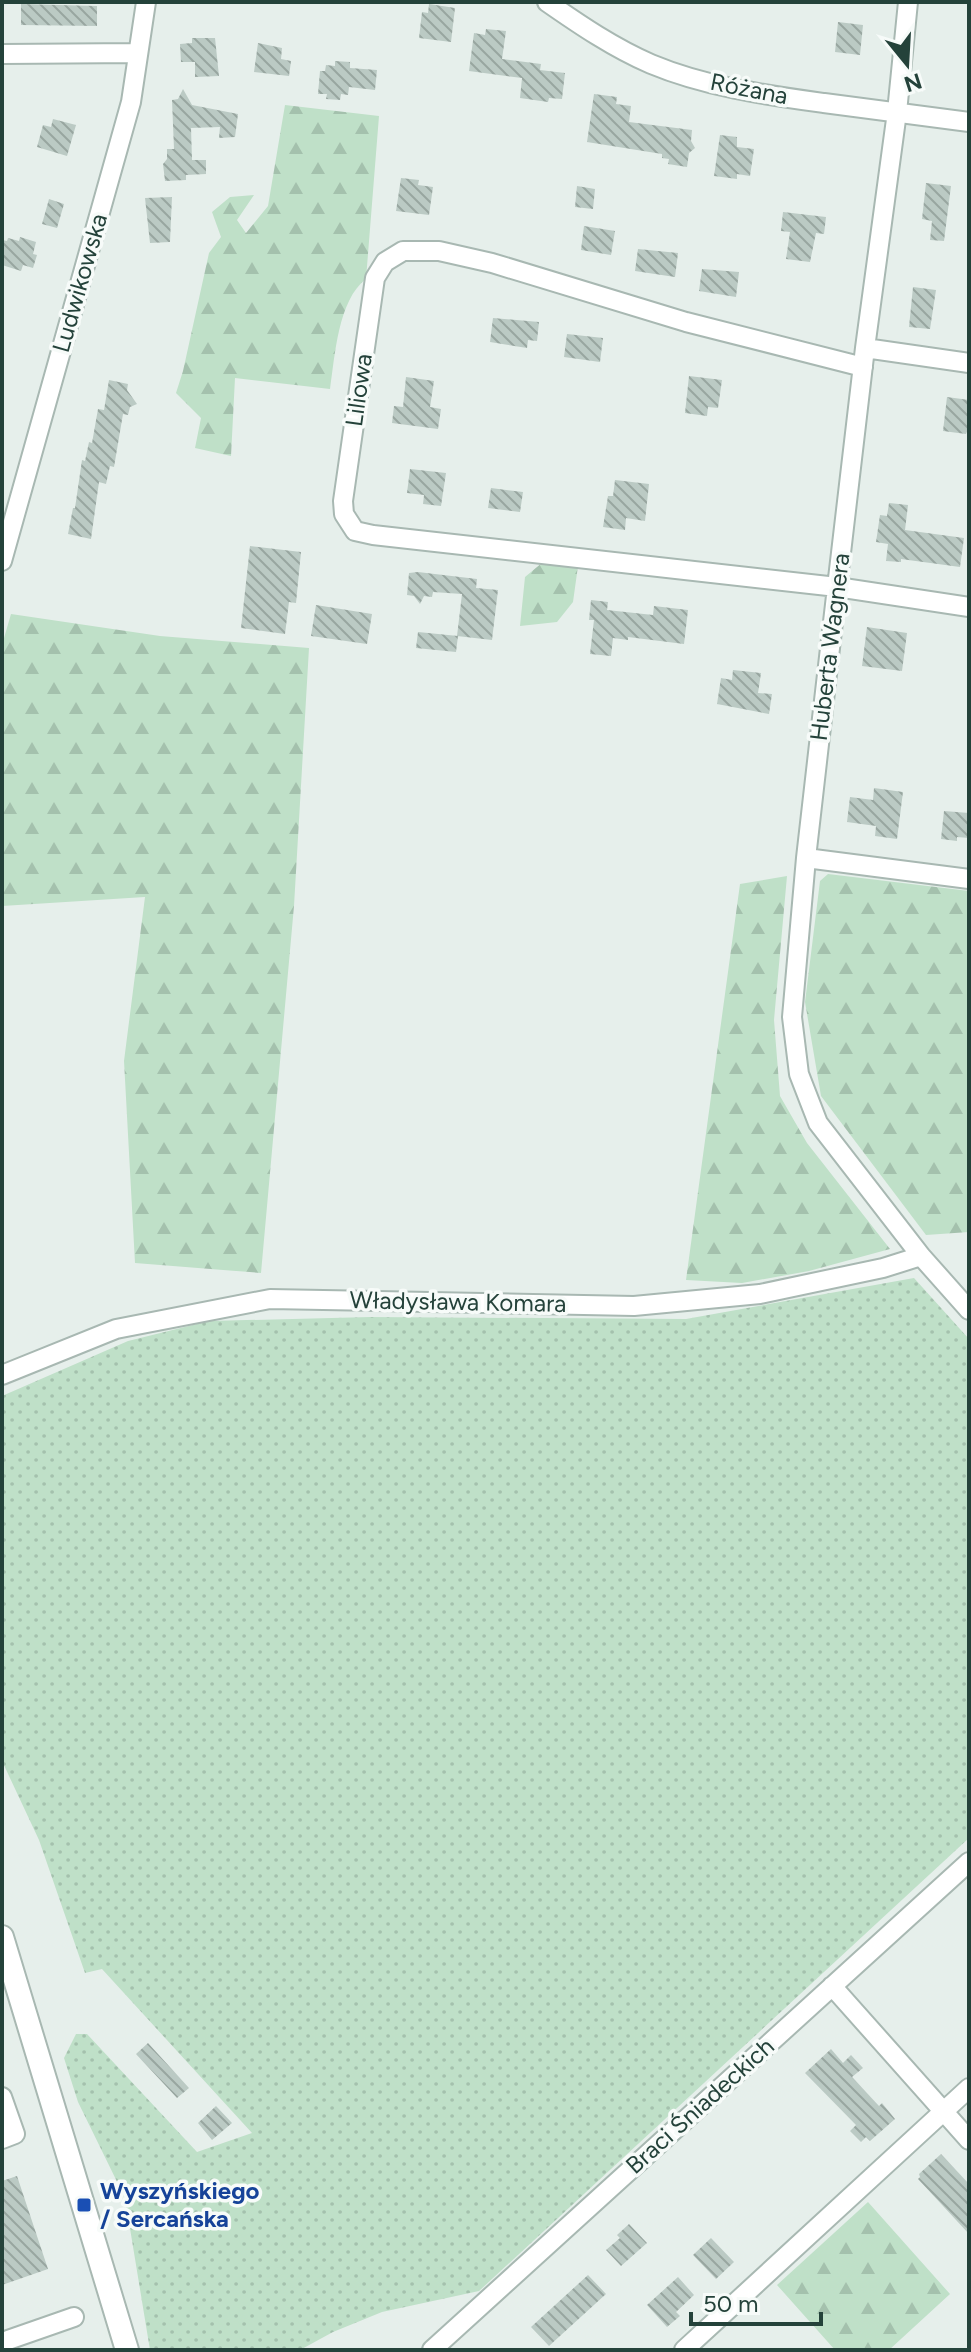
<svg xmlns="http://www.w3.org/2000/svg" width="971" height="2352" viewBox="0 0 971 2352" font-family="Figtree,sans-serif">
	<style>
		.grass { fill: url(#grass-dots) }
		.forest { fill: url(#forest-firs) }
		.building { fill: url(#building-back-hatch) }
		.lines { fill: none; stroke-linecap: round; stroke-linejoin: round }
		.minor-casing { stroke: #a8b8b2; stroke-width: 22 }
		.tertiary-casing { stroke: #a8b8b2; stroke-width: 26 }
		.minor { stroke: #fff; stroke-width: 18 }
		.tertiary { stroke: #fff; stroke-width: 22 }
		.transit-dot { fill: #1a4fb4; stroke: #f7fbf9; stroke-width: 3 }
		.labels { text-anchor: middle; stroke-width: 7; stroke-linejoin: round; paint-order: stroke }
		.street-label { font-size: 24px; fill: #24423a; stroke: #f7fbf9 }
		.transit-label { font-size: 24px; font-weight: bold; fill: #164399; stroke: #f7fbf9; text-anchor: start }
	</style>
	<defs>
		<pattern id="grass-dots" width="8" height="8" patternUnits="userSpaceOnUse" patternTransform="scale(2)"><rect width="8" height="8" fill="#bfe0c8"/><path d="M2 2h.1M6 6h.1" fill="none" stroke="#a4c1ad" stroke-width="1.8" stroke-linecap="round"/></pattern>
		<pattern id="forest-firs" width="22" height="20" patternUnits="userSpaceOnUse" patternTransform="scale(2)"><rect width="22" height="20" fill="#bfe0c8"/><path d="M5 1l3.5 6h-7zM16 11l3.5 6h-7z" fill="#a4c1ad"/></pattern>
		<pattern id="building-back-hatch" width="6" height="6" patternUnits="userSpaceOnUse" patternTransform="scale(2)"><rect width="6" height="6" fill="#bbcac4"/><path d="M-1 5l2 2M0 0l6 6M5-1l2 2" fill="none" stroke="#98a6a0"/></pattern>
	</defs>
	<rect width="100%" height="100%" fill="#e6efeb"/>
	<path class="grass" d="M914 1278 969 1339V1838L479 2291 382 2312 333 2332 300 2350H150L125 2198 78 2102 64 2058 76 2034H87L197 2152 252 2133 102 1969 85 1973 39 1840 2 1761V1396L128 1341 209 1321 370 1317 686 1319Z"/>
	<path class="forest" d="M285 105 379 116 366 279C338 300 335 356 330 389L235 378 231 456 195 448 201 418 176 393 183 371 209 253 221 237 212 212 230 197 254 195 237 220 246 233 268 206Z
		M543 562 578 566 573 602 557 622 520 626 525 577Z
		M11 614 160 636 309 648 294 906 261 1273 135 1263 124 1061 145 897 2 906V645Z
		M828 874 969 891V1232L926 1235 821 1096 805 1002 820 881Z
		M787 876 774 1020 780 1096 807 1143 890 1249 809 1271 742 1283 686 1280 740 884Z
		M868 2202 950 2294 889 2350H835L777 2285Z"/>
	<path class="building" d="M21 4 97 6V26L21 25Z
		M429 4 455 8 451 42 419 38 422 12 428 13Z
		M838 22 863 25 860 55 835 52Z
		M486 29 506 31 502 59 541 64 540 70 565 73 562 99 549 98 548 102 520 98 522 78 469 71 474 33 485 35Z
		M192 38H215L219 76 195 77V62H181L180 44 192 43Z
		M258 43 282 48 281 59 291 61 289 76 254 72Z
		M335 61 350 62V68L377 70 375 90 349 87 348 95 341 94 340 100 326 99 327 94H318L320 71H325L326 65 335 66Z
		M183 89 192 105 238 114 235 137 219 138 220 127 191 128 192 160H206V174L186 175V180L165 181 163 164 167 159V149H174L172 100 178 99Z
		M594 94 617 97 616 104 631 106 629 122 692 130 691 141 695 148 689 153 687 167 668 164 669 159 662 158V154L587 142Z
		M53 119 76 125 67 156 37 147 43 125 51 127Z
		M720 135 737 137V147L754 149 750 176 737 174V179L714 176Z
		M401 178 419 180 418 185 433 187 429 215 396 211Z
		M926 183 951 186 944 241 930 240 932 221 922 219Z
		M577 186 595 189 593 209 575 207Z
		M172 197 170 242 150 243 145 198Z
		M49 199 64 204 57 228 42 224Z
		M783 212 826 217 824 234 816 233 810 262 786 259 790 232 781 231Z
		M584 226 615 231 611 255 581 250Z
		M20 237 36 242 33 254 37 255 33 268 23 265 21 271 2 265V240L7 241 8 238 19 241Z
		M638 249 678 253 675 277 635 271Z
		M702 269 739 272 736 297 699 291Z
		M913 287 936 290 930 329 909 327Z
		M493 318 539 322 537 341 528 340 527 348 490 342Z
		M567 334 603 338 600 362 564 357Z
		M689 376 722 380 718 408 708 407 707 416 685 413Z
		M406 377 434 381 430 407 441 409 438 429 392 423 394 406 403 407Z
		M109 380 128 384 127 390 137 404 130 407 128 415 123 414 114 467 110 466 106 484 99 482 91 539 68 534 73 508H75L82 460 85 461 89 442 92 443 98 409 104 410Z
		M947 397 969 400V427L966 434 943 431Z
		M410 469 446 473 441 506 423 504 424 495 407 493Z
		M615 480 649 484 645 521 626 518 625 530 603 527 608 496H613Z
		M491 488 523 492 520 512 488 508Z
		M889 503 908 505 905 530 964 538 960 567 901 559V562L886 561 888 544 876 542 880 515 887 516Z
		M250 546 301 552 296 603 289 602 285 634 241 628Z
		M418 572 477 579 476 588 498 590 492 640 457 636 462 594 433 592 432 597 424 596 420 604 414 596 407 595 409 573Z
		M591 600 608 602 607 610 653 615 654 606 688 610 684 644 628 637V640L613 638 611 656 590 654 594 620H589Z
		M316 605 372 614 367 644 311 636Z
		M867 627 907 633 902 671 862 666Z
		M418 632 458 636 456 652 416 648Z
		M733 670 761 673 758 693 772 694 769 714 717 704 721 678 732 680Z
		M874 788 903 792 897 839 875 836 876 826 847 822 850 797 873 800Z
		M944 811 969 813V838L957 837V841L941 839Z
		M148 2043 189 2088 177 2098 136 2054Z
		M831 2049 843 2063 851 2055 863 2068 852 2077 879 2106 882 2103 895 2119 870 2141 866 2137 861 2142 850 2131 856 2125 805 2073Z
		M216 2106 232 2123 212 2140 198 2123Z
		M941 2154 969 2184V2234L918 2179 920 2177 919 2174Z
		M17 2176 48 2269 2 2285V2181Z
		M629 2224 647 2243 621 2266 606 2250 620 2238 617 2235Z
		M711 2238 734 2262 716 2279 693 2255Z
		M588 2275 606 2294 549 2346 531 2327Z
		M678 2277 694 2295 676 2312 680 2316 667 2327 647 2305Z"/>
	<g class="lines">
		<g class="minor-casing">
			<path id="minor" d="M547 2C580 25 614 48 651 64 706 87 766 95 824 103 872 109 921 116 969 122
				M908 2 897 112 865 348 837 587 806 858 792 1017 799 1074 818 1123 921 1256 969 1310
				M2 54 138 53
				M865 348 969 363
				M863 367 686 322 492 263 439 251H403L385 262 375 278 343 501 344 514 355 531 373 535 837 587 969 607
				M2 561 131 102 146 2
				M806 858 969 879
				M2 1375 116 1329 270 1299 634 1306 760 1294 883 1268 921 1256
				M832 1986 969 2140
				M2 2097 15 2134 2 2139
				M8 2340 74 2317
				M432 2350 969 1862
				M684 2350 969 2088"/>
		</g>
		<g class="tertiary-casing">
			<path id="tertiary" d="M2 1937 127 2350"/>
		</g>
		<use href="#minor" class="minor"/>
		<use href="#tertiary" class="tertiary"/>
	</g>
	<rect class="transit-dot" x="76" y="2197" width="16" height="16" rx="4"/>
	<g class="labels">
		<g class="street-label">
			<text transform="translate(749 89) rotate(11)" y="8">Różana</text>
			<text transform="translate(80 283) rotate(-74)" y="8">Ludwikowska</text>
			<text transform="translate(359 390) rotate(-82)" y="8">Liliowa</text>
			<text transform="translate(830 647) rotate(-83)" y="8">Huberta Wagnera</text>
			<text transform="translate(458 1302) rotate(1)" y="8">Władysława Komara</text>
			<text transform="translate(700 2106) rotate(-42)" y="8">Braci Śniadeckich</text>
		</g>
		<g class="transit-label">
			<text x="100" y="2199">Wyszyńskiego<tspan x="100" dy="28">/ Sercańska</tspan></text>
		</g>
	</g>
	<rect width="971" height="2352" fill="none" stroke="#24423a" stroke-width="8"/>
	<g transform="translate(907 64) rotate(162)" stroke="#f7fbf9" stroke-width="6" paint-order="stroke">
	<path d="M0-6L14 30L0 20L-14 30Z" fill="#24423a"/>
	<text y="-12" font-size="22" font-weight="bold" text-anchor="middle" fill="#24423a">N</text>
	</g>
	<path d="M691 2312v12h130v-12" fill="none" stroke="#24423a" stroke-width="4"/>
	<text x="703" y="2312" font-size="24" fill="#24423a" stroke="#f7fbf9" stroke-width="6" paint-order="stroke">50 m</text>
</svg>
